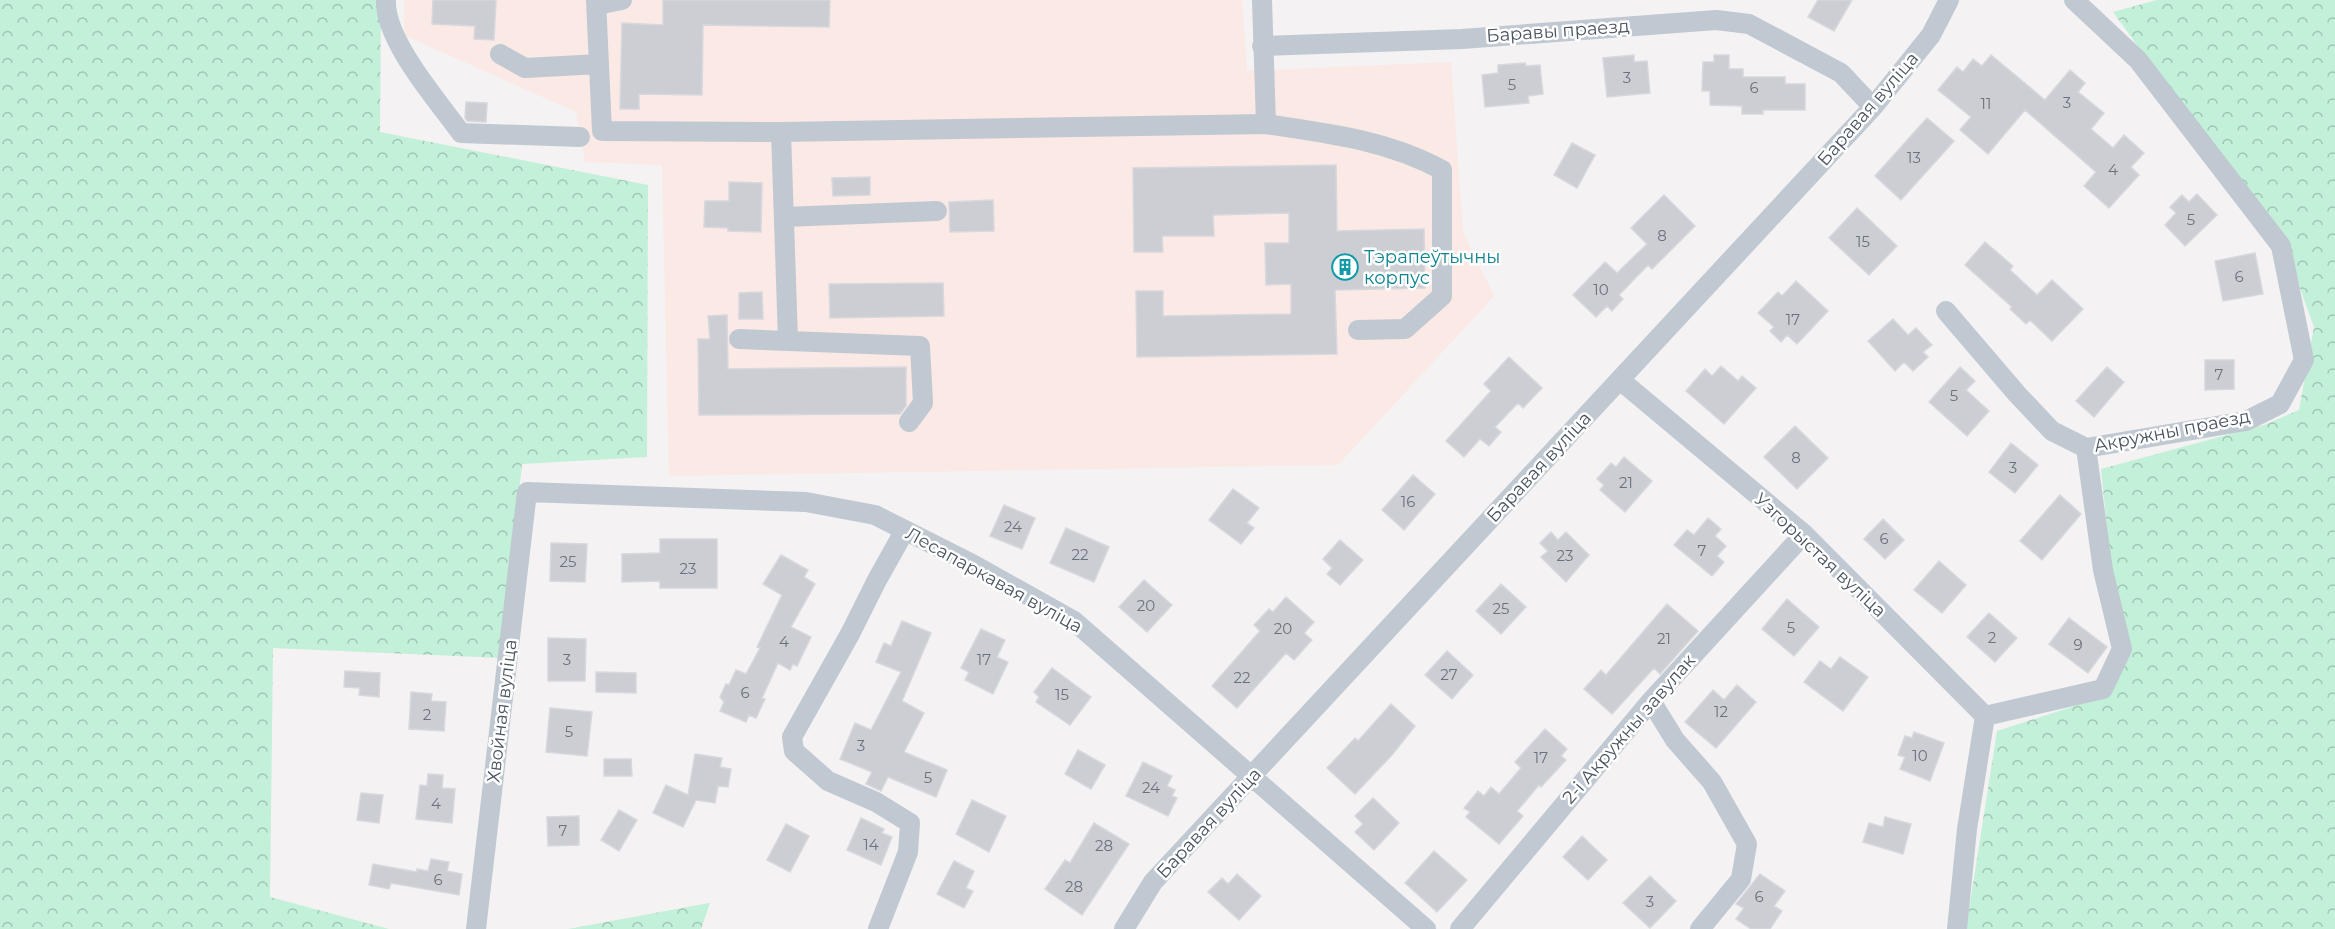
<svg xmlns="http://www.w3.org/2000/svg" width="2335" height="929" viewBox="0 0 2335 929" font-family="Montserrat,sans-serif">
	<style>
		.medical { fill: #fbe9e5 }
		.forest { fill: url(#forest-crowns) }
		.building { fill: #ccced4; stroke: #d6d8dd; stroke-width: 1.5 }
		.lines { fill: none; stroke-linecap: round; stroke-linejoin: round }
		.minor { stroke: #c0c8d1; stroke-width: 20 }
		.labels { text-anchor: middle; stroke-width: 5; stroke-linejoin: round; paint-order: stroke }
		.number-label { font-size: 15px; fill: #6a727d }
		.street-label { font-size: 18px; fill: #4a5460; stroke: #fff }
		.culture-label { font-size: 18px; fill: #0d838f; stroke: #fff; text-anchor: start }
	</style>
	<defs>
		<pattern id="forest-crowns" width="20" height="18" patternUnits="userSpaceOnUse" patternTransform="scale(1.5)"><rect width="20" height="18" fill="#c3f0d8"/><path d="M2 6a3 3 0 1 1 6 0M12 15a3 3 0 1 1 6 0" fill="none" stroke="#a0c5b3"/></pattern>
	</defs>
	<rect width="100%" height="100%" fill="#f4f2f2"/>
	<path class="medical" d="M404 0H1242L1247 71 1451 62 1463 232 1494 296 1338 465 669 476 662 165 585 162 576 112 404 35Z"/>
	<path class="forest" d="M0 0H381L380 132 648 185 647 457 522 464 501 658 273 648 270 897 389 929H0Z
		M2157 0H2335V929H1966L1997 731 2109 695 2131 653 2114 595 2101 469 2264 425 2299 410 2314 327 2287 252 2113 12Z
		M710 903 701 929H568L709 903Z"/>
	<path class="building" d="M433 0H496L494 40 474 39 475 26 432 24Z
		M663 0H830L829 27 703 25 702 95 639 94V109H620L622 23 663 25Z
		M1818 0H1852L1834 31 1808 17Z
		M1634 55V62L1647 61 1650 93 1607 97 1603 58Z
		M1714 55H1729V69H1743V77H1785V84H1805V110H1763V114H1742V106L1710 105V91H1702L1703 62H1714Z
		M1991 55 2045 100 2070 70 2085 83 2078 92 2104 113 2091 129 2113 148 2124 135 2144 153 2131 167 2139 175 2109 208 2084 186 2096 172 2025 110 1988 154 1960 130 1971 117 1938 90 1957 67 1963 72 1973 59 1982 66Z
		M1525 63 1526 66 1540 65 1543 94 1528 96 1529 103 1485 107 1482 75 1498 73V65Z
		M466 102 487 103 486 122 467 121 465 118Z
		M1927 118 1954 141 1901 200 1875 176Z
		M1572 143 1595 155 1577 188 1554 175Z
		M1336 165 1337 231 1424 229 1425 288 1335 290 1337 354 1137 357 1136 291H1163V316L1291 314V284L1266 285 1265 243H1289V213L1213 215 1214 236H1162L1163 252H1134L1133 168Z
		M870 177V195L833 196 832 178Z
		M729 182 762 183 761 232 728 231V228L704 227 705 201H729Z
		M2197 194 2217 215 2185 246 2165 225 2176 213 2170 207 2182 195 2189 202Z
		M1664 195 1695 226 1652 269 1648 265 1619 295 1623 299 1612 311 1607 306 1596 317 1573 295 1605 262 1617 273 1647 244 1631 228Z
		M993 200 994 231 950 232 949 202Z
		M1857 208 1897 246 1869 275 1829 238Z
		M1985 242 2013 266 2010 270 2037 295 2052 280 2083 309 2052 341 2030 320 2026 324 2010 309 2012 307 1965 265Z
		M2255 253 2263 294 2223 301 2215 261Z
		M1796 281 1828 311 1797 344 1787 335 1781 342 1770 331 1774 327 1758 313 1778 292 1782 296Z
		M943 283 944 316 830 318 829 284Z
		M762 292 763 319H739V293Z
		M727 315 728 369 906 367V406L900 414 699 415 698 339H710L708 316Z
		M1893 319 1908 335 1916 328 1932 345 1923 352 1928 357 1913 371 1904 362 1895 371 1868 341Z
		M1509 357 1542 388 1523 408 1518 403 1495 427 1501 432 1489 446 1480 439 1464 457 1446 441 1491 391 1484 384Z
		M2205 360H2234V389L2205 390Z
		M1721 366 1738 381 1742 376 1756 388 1724 424 1686 391 1705 369 1712 376Z
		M1960 367 1975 381 1966 390 1989 411 1967 436 1929 402Z
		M2107 367 2124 382 2094 417 2076 401Z
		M1795 426 1828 458 1797 489 1764 457Z
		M2011 443 2038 465 2015 493 1989 472Z
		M1624 457 1652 481 1625 512 1600 490 1604 485 1597 479 1611 463 1616 467Z
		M1413 475 1435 494 1404 530 1382 510Z
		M1233 489 1259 508 1247 523 1254 528 1241 544 1209 520Z
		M2060 495 2081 514 2042 560 2020 541Z
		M1004 505 1035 518 1022 549 990 536Z
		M1708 518 1721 529 1715 536 1726 546 1717 556 1724 562 1712 576 1674 545 1687 530 1694 535Z
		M1883 519 1904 540 1885 559 1864 539Z
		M1066 528 1109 547 1094 582 1050 563Z
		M1551 532 1558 540 1566 532 1589 555 1566 582 1541 557 1548 551 1540 543Z
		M660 539H717V588H660V581L622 582V554L660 553Z
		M1340 540 1363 560 1340 585 1327 574 1332 568 1323 559Z
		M551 543 587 544 585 582 550 581Z
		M781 555 808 570 804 577 815 584 791 627 811 637 797 666 793 664 790 670 778 663 762 698 765 699 756 718 749 715 746 722 720 711 724 702 720 697 726 684 729 685 736 670 746 674 760 648 757 647 782 595 763 584Z
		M1939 561 1966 585 1942 613 1914 590Z
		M1144 580 1172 605 1147 632 1119 607Z
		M1501 584 1526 607 1501 634 1476 611Z
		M1286 597 1314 622 1304 633 1312 640 1294 660 1286 653 1237 708 1212 686 1260 631 1254 625 1269 609 1273 612Z
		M1787 599 1819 627 1794 656 1762 629Z
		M1667 604 1698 631 1660 674 1654 668 1612 714 1584 689 1601 670 1606 675Z
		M1989 613 2017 638 1995 662 1967 637Z
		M2069 618 2107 647 2088 673 2049 644Z
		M902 621 931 633 902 701 924 713 904 752 947 770 936 797 888 777 881 791 866 784 872 772 840 759 855 723 871 730 901 672 876 662 884 643 891 646Z
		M981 629 1005 640 997 657 1008 662 993 694 965 680 969 672 961 668Z
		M548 638 586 639 585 681H548Z
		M1447 651 1473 675 1452 699 1425 675Z
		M1840 657 1868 677 1843 711 1804 682 1820 661 1831 669Z
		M1052 668 1091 697 1070 725 1036 702 1039 697 1034 692Z
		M345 671 380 673 379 697 359 695 360 688 344 687Z
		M596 672 636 673V693L596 692Z
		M1737 685 1756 702 1716 748 1685 722 1713 690 1724 700Z
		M411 692 432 694 431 701 446 702 444 731 409 729Z
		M1391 704 1415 726 1392 755 1355 794 1327 768 1355 738 1358 741Z
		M550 708 592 712 587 756 546 752Z
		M1545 729 1567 749 1561 756 1566 760 1541 787 1539 785 1517 811 1523 816 1499 844 1466 817 1470 812 1464 808 1478 791 1484 796 1491 787 1499 794 1521 768 1515 762Z
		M1914 732 1944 743 1930 781 1900 769 1905 757 1898 755 1905 736 1912 738Z
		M1078 750 1105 765 1091 789 1065 774Z
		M695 754 722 758 720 767 731 769 728 787 718 786 715 803 696 800 683 827 653 813 666 785 688 795Z
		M604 759H631L632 776H604Z
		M1143 762 1172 776 1167 786 1175 790 1172 796 1177 798 1168 816 1126 796Z
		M428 774 443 775 442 788 455 789 452 823 416 819 420 785 427 786Z
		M361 793 383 795 379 823 357 820Z
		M1373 798 1399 823 1374 850 1355 832 1363 824 1355 816Z
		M972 800 1006 816 989 852 956 834Z
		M619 810 637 820 619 851 601 840Z
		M579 816V845L548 846 547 817Z
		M1885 817 1911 824 1903 854 1863 842 1869 823 1883 827Z
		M861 818 884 829 882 833 892 837 881 865 847 850Z
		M1094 823 1129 844 1082 915 1045 889 1065 860 1070 863Z
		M786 824 809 836 790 872 767 860Z
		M1582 836 1607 860 1588 880 1563 857Z
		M1434 851 1467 880 1437 912 1405 883Z
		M431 859 449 862 447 871 462 874 459 895 391 883 389 889 369 885 373 864 417 872V869L428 871Z
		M954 861 974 871 966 888 973 891 964 908 937 894Z
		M1237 874 1261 896 1239 920 1208 892 1222 878 1228 884Z
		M1760 874 1785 891 1774 906 1782 911 1770 929H1751L1736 919 1744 908 1736 904Z
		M1650 876 1676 901 1650 928 1623 903Z"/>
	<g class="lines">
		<path class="minor" d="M386 0C384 40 438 101 461 133L580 137
			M596 0 602 131 781 132 1266 124 1262 0
			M597 5 622 0
			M1262 46 1462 39 1716 20 1749 24 1841 73 1873 107
			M500 54 525 68 599 64
			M1266 124C1326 133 1388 140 1442 170V296L1405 329 1358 330
			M781 132 788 340
			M784 217 937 211
			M1946 311 2017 394 2052 431 2086 448
			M739 339 920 346 923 403 909 422
			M1620 380 1804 534 1985 716
			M1651 701 1675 740 1712 782 1747 844 1741 879 1700 929
			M476 929 527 492 806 502 875 515 974 565 1074 621 1426 929
			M878 929 908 852 910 823 876 802 828 781 794 751 792 737 850 634 877 580 905 530
			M1124 929 1153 882 1873 107 1931 35 1949 0
			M1460 929 1651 701 1804 534
			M1957 929 1967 829 1985 716 2103 689 2122 649 2103 570 2086 448 2246 421 2280 404 2304 360 2281 246 2138 60 2074 0"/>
	</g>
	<defs>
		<g id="building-ring" transform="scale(1.35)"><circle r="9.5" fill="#fff" stroke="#0f9aa8" stroke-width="1.5"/><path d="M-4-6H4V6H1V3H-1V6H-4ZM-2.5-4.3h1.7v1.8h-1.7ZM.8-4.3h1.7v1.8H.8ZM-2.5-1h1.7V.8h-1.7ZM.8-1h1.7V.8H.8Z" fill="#0f9aa8"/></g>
	</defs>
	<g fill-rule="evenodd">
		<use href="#building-ring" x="1345" y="267"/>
	</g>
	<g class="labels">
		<g class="number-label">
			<text x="1627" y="83">3</text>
			<text x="1512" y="90">5</text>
			<text x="1754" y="93">6</text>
			<text x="2067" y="108">3</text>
			<text x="1986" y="109">11</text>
			<text x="1914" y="163">13</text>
			<text x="2113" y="175">4</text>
			<text x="2191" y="225">5</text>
			<text x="1662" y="241">8</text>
			<text x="1863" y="247">15</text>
			<text x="2239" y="282">6</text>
			<text x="1601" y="295">10</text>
			<text x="1793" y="325">17</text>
			<text x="2219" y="380">7</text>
			<text x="1954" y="401">5</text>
			<text x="1796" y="463">8</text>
			<text x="2013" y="473">3</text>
			<text x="1626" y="488">21</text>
			<text x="1408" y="507">16</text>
			<text x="1013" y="532">24</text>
			<text x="1884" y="544">6</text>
			<text x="1702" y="556">7</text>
			<text x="1080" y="560">22</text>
			<text x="1565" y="561">23</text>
			<text x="568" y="567">25</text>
			<text x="688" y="574">23</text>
			<text x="1146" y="611">20</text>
			<text x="1501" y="614">25</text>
			<text x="1791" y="633">5</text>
			<text x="1283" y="634">20</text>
			<text x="1992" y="643">2</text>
			<text x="1664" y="644">21</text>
			<text x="784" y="647">4</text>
			<text x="2078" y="650">9</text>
			<text x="567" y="665">3</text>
			<text x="984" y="665">17</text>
			<text x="1449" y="680">27</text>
			<text x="1242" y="683">22</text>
			<text x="745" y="698">6</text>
			<text x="1062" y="700">15</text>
			<text x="1721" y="717">12</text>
			<text x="427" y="720">2</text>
			<text x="569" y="737">5</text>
			<text x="861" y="751">3</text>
			<text x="1920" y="761">10</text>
			<text x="1541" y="763">17</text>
			<text x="928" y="783">5</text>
			<text x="1151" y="793">24</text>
			<text x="436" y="809">4</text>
			<text x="563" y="836">7</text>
			<text x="871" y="850">14</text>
			<text x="1104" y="851">28</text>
			<text x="438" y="885">6</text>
			<text x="1074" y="892">28</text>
			<text x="1759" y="902">6</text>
			<text x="1650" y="907">3</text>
		</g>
		<g class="street-label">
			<text transform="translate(1558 31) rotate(-4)" y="6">Баравы праезд</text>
			<text transform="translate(1868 109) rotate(-49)" y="6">Баравая вуліца</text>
			<text transform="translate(2172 431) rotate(-11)" y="6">Акружны праезд</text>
			<text transform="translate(1539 467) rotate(-47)" y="6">Баравая вуліца</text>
			<text transform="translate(1820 555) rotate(43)" y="6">Узгорыстая вуліца</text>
			<text transform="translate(994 580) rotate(29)" y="6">Лесапаркавая вуліца</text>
			<text transform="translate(502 711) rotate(-83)" y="6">Хвойная вуліца</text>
			<text transform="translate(1629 729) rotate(-49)" y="6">2-і Акружны завулак</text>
			<text transform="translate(1209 823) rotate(-47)" y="6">Баравая вуліца</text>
		</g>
		<g class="culture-label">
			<text x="1364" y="263">Тэрапеўтычны<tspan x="1364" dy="21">корпус</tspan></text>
		</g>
	</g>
</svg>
